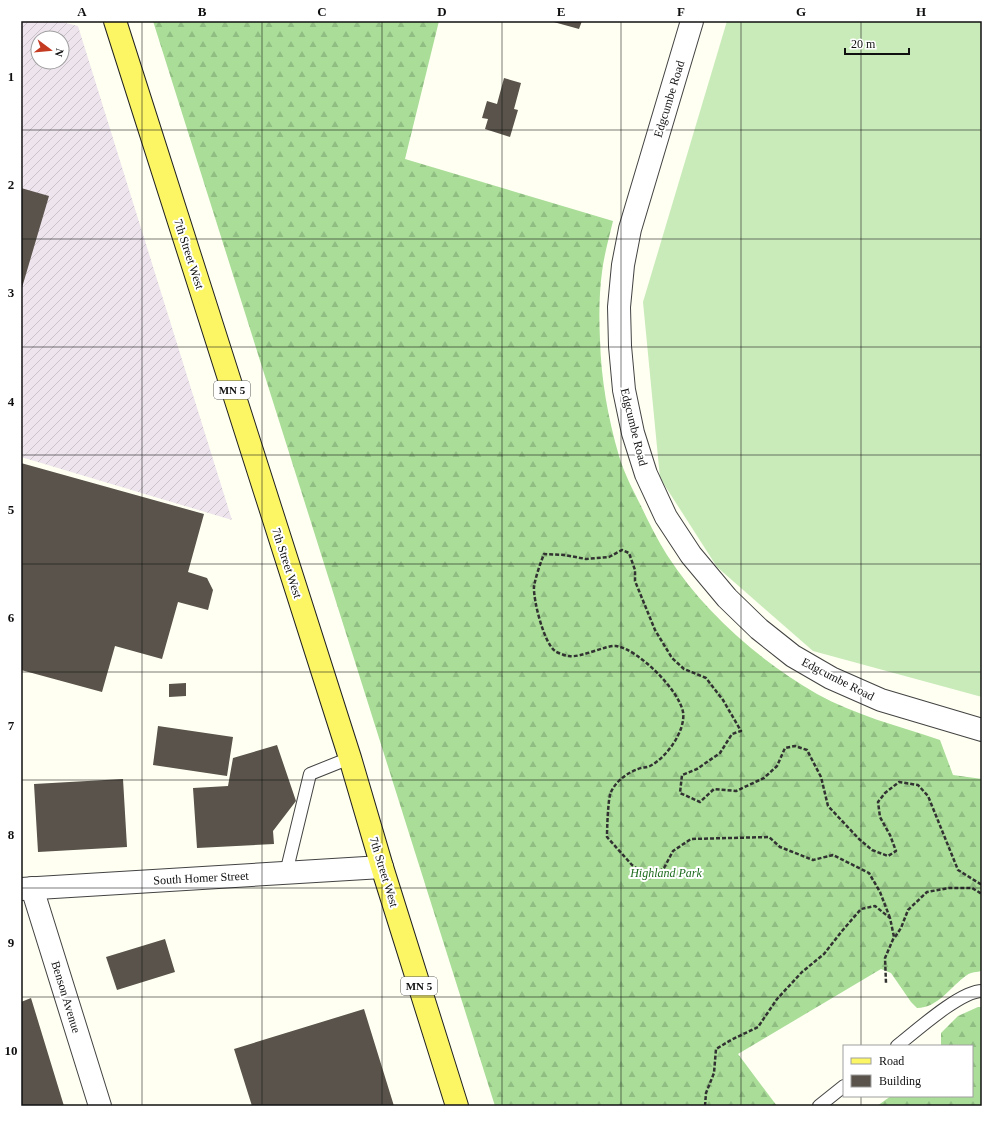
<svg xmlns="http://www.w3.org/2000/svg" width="1003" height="1127" viewBox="0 0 1003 1127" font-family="Georgia,serif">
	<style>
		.industrial { fill: url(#industrial-furrows); fill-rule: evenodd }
		.grass { fill: #c9ebba }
		.forest { fill: url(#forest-firs) }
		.building { fill: #59534b }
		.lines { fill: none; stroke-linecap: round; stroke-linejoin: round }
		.service-casing { stroke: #434343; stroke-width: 14 }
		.minor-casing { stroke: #434343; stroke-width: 24 }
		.tertiary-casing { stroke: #434343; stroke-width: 24 }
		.primary-casing { stroke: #212121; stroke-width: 24 }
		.path { stroke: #323232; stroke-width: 2.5; stroke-dasharray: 4 2; stroke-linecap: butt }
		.service { stroke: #fff; stroke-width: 12 }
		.minor { stroke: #fff; stroke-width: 22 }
		.tertiary { stroke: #fff; stroke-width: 22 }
		.primary { stroke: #fcf665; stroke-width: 22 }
		.grid { fill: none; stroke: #101010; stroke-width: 1; stroke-opacity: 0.55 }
		.labels { text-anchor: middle; stroke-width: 4; stroke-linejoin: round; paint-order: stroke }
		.shield { fill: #fff; stroke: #585858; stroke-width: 1 }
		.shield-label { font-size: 11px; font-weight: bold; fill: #101010 }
		.street-label { font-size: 12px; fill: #101010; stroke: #fff }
		.park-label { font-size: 12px; font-style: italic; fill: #1d6a1d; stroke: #fff }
		.neatline { fill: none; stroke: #101010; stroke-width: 1.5 }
		.grid-label { font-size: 13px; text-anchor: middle; font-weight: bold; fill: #101010 }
	</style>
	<defs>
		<pattern id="industrial-furrows" width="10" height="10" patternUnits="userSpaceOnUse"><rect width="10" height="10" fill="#eee4ed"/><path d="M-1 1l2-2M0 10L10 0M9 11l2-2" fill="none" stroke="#cbc3ca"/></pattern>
		<pattern id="forest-firs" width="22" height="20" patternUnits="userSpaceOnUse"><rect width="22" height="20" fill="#a9dd98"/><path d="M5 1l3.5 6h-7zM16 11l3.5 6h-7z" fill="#90bd82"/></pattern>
	</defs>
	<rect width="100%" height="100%" fill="#fffff2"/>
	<path class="industrial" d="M21 21H58L78 26 232 520 21 457ZM38 38H62V62H38Z"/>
	<path class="grass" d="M727 21H982V697L813 651 717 567 660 478 643 302Z"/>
	<path class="forest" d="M153 21H439L405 159 613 221C609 238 604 255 602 272 599 294 599 318 600 340 601 379 608 418 619 456 624 473 633 490 641 506 649 523 657 539 667 555 704 612 758 660 817 694 855 715 898 726 940 740L953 775 982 779V971C977 972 971 972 967 975 951 986 938 1008 917 1008L911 1002 891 973 881 969 738 1054 777 1106H495Z
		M978 1007H982V1106H877L891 1096H972V1046H941V1033L958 1016Z"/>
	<path class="building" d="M550 21H582L579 29Z
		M504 78 521 83 514 109 518 110 510 137 485 129 488 119 482 118 487 101 497 104Z
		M21 188 49 196 21 291Z
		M21 463 204 514 188 572 207 578 213 590 208 610 178 602 162 659 115 646 102 692 21 670Z
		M186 683V696L169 697V684Z
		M158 726 233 737 227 776 153 765Z
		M277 745 296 801 273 831 274 844 197 848 193 788 228 786 233 758Z
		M123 779 127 847 38 852 34 784Z
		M165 939 175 972 117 990 106 957Z
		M31 998 64 1106H21V1002Z
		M364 1009 394 1106H252L234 1049Z"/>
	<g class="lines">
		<g class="service-casing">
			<path id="service" d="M286 873 310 774 350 758
				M897 1046C915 1032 960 991 982 991
				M819 1106 844 1086"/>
		</g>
		<g class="minor-casing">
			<path id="minor" d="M32 888 100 1106"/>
		</g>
		<g class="tertiary-casing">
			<path id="tertiary" d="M692 21 630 229 623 265 619 307 620 346 624 390 633 433 646 474 666 517 691 555 727 598 759 629 793 656 831 678 881 700 982 730
				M21 889 382 867"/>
		</g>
		<g class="primary-casing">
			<path id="primary" d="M115 21 350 758 382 867 457 1106"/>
		</g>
		<path class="path" d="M890 918 880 892 869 873 833 855 813 860 780 847 769 837 691 839 673 851 664 868 650 878 632 865 607 837C607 829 608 797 611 792 616 781 627 773 638 769 642 767 646 768 650 766 666 758 686 731 683 712 679 690 638 649 616 646 606 645 581 658 569 656 566 656 558 653 555 651 544 643 533 600 534 586 536 576 540 564 544 554L565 555 586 559 609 557 622 550 629 553 635 570V581L655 630 672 658 684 669 706 678 723 700 741 731 732 734 720 753 697 769 682 775 680 793 700 802 714 789 736 791 764 778 777 766 785 748 795 746 807 750 821 777 828 806 859 839 872 850 888 856 896 851 890 835 880 817 878 802 885 793 899 782 918 785 928 796 958 870 982 885
			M895 937 901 928 908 910 927 892 949 888H972L982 894
			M705 1106 706 1093 714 1073 716 1049 731 1040 758 1027 777 999 802 972 824 954 842 931 861 909 875 906 890 918 894 937 885 958 886 983"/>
		<use href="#service" class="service"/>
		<use href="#minor" class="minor"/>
		<use href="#tertiary" class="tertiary"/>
		<use href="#primary" class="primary"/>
	</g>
	<path class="grid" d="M142 21V1106M262 21V1106M382 21V1106M502 21V1106M621 21V1106M741 21V1106M861 21V1046M21 130H982M21 239H982M21 347H982M21 455H982M21 564H982M21 672H982M21 780H982M21 888H982M21 997H982M861 1096V1106"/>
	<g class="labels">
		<g class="shield">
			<rect x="214" y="381" width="36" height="18" rx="3"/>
			<rect x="401" y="977" width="36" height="18" rx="3"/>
		</g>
		<g class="shield-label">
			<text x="232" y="394">MN 5</text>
			<text x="419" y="990">MN 5</text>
		</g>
		<g class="street-label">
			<text transform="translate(669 99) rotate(-73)" y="4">Edgcumbe Road</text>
			<text transform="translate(189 254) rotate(72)" y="4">7th Street West</text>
			<text transform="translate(634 427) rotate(76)" y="4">Edgcumbe Road</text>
			<text transform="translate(287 563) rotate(72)" y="4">7th Street West</text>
			<text transform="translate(838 679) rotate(27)" y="4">Edgcumbe Road</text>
			<text transform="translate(384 872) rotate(73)" y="4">7th Street West</text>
			<text transform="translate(201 878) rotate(-3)" y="4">South Homer Street</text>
			<text transform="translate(66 997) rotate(73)" y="4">Benson Avenue</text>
		</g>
		<g class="park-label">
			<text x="666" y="877">Highland Park</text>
		</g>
	</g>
	<rect width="1003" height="1127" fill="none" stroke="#ffffff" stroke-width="44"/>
	<rect x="843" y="1045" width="130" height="52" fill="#ffffff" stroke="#9f9f9f"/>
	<rect x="851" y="1058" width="20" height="6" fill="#fcf665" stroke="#9f9f9f"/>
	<text x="879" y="1065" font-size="12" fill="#101010">Road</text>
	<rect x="851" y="1075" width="20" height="12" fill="#59534b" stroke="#9f9f9f"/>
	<text x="879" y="1085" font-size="12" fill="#101010">Building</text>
	<g transform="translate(50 50) rotate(106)"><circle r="19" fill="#ffffff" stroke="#9f9f9f"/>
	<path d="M0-3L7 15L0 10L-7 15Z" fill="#c53b22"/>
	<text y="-6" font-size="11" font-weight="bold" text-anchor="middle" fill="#101010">N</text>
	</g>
	<path d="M845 48v6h64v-6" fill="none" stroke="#101010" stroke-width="2"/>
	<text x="851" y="48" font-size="12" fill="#101010" stroke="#ffffff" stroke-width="3" paint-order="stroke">20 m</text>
	<rect x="22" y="22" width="959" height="1083" class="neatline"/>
	<g class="grid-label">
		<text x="82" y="16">A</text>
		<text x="202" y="16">B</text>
		<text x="322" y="16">C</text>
		<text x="442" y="16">D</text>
		<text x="561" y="16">E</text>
		<text x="681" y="16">F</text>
		<text x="801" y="16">G</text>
		<text x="921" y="16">H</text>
		<text x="11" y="81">1</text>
		<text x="11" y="189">2</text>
		<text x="11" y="297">3</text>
		<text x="11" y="406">4</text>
		<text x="11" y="514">5</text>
		<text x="11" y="622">6</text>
		<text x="11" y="730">7</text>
		<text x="11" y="839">8</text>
		<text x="11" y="947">9</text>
		<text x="11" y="1055">10</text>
	</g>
</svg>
